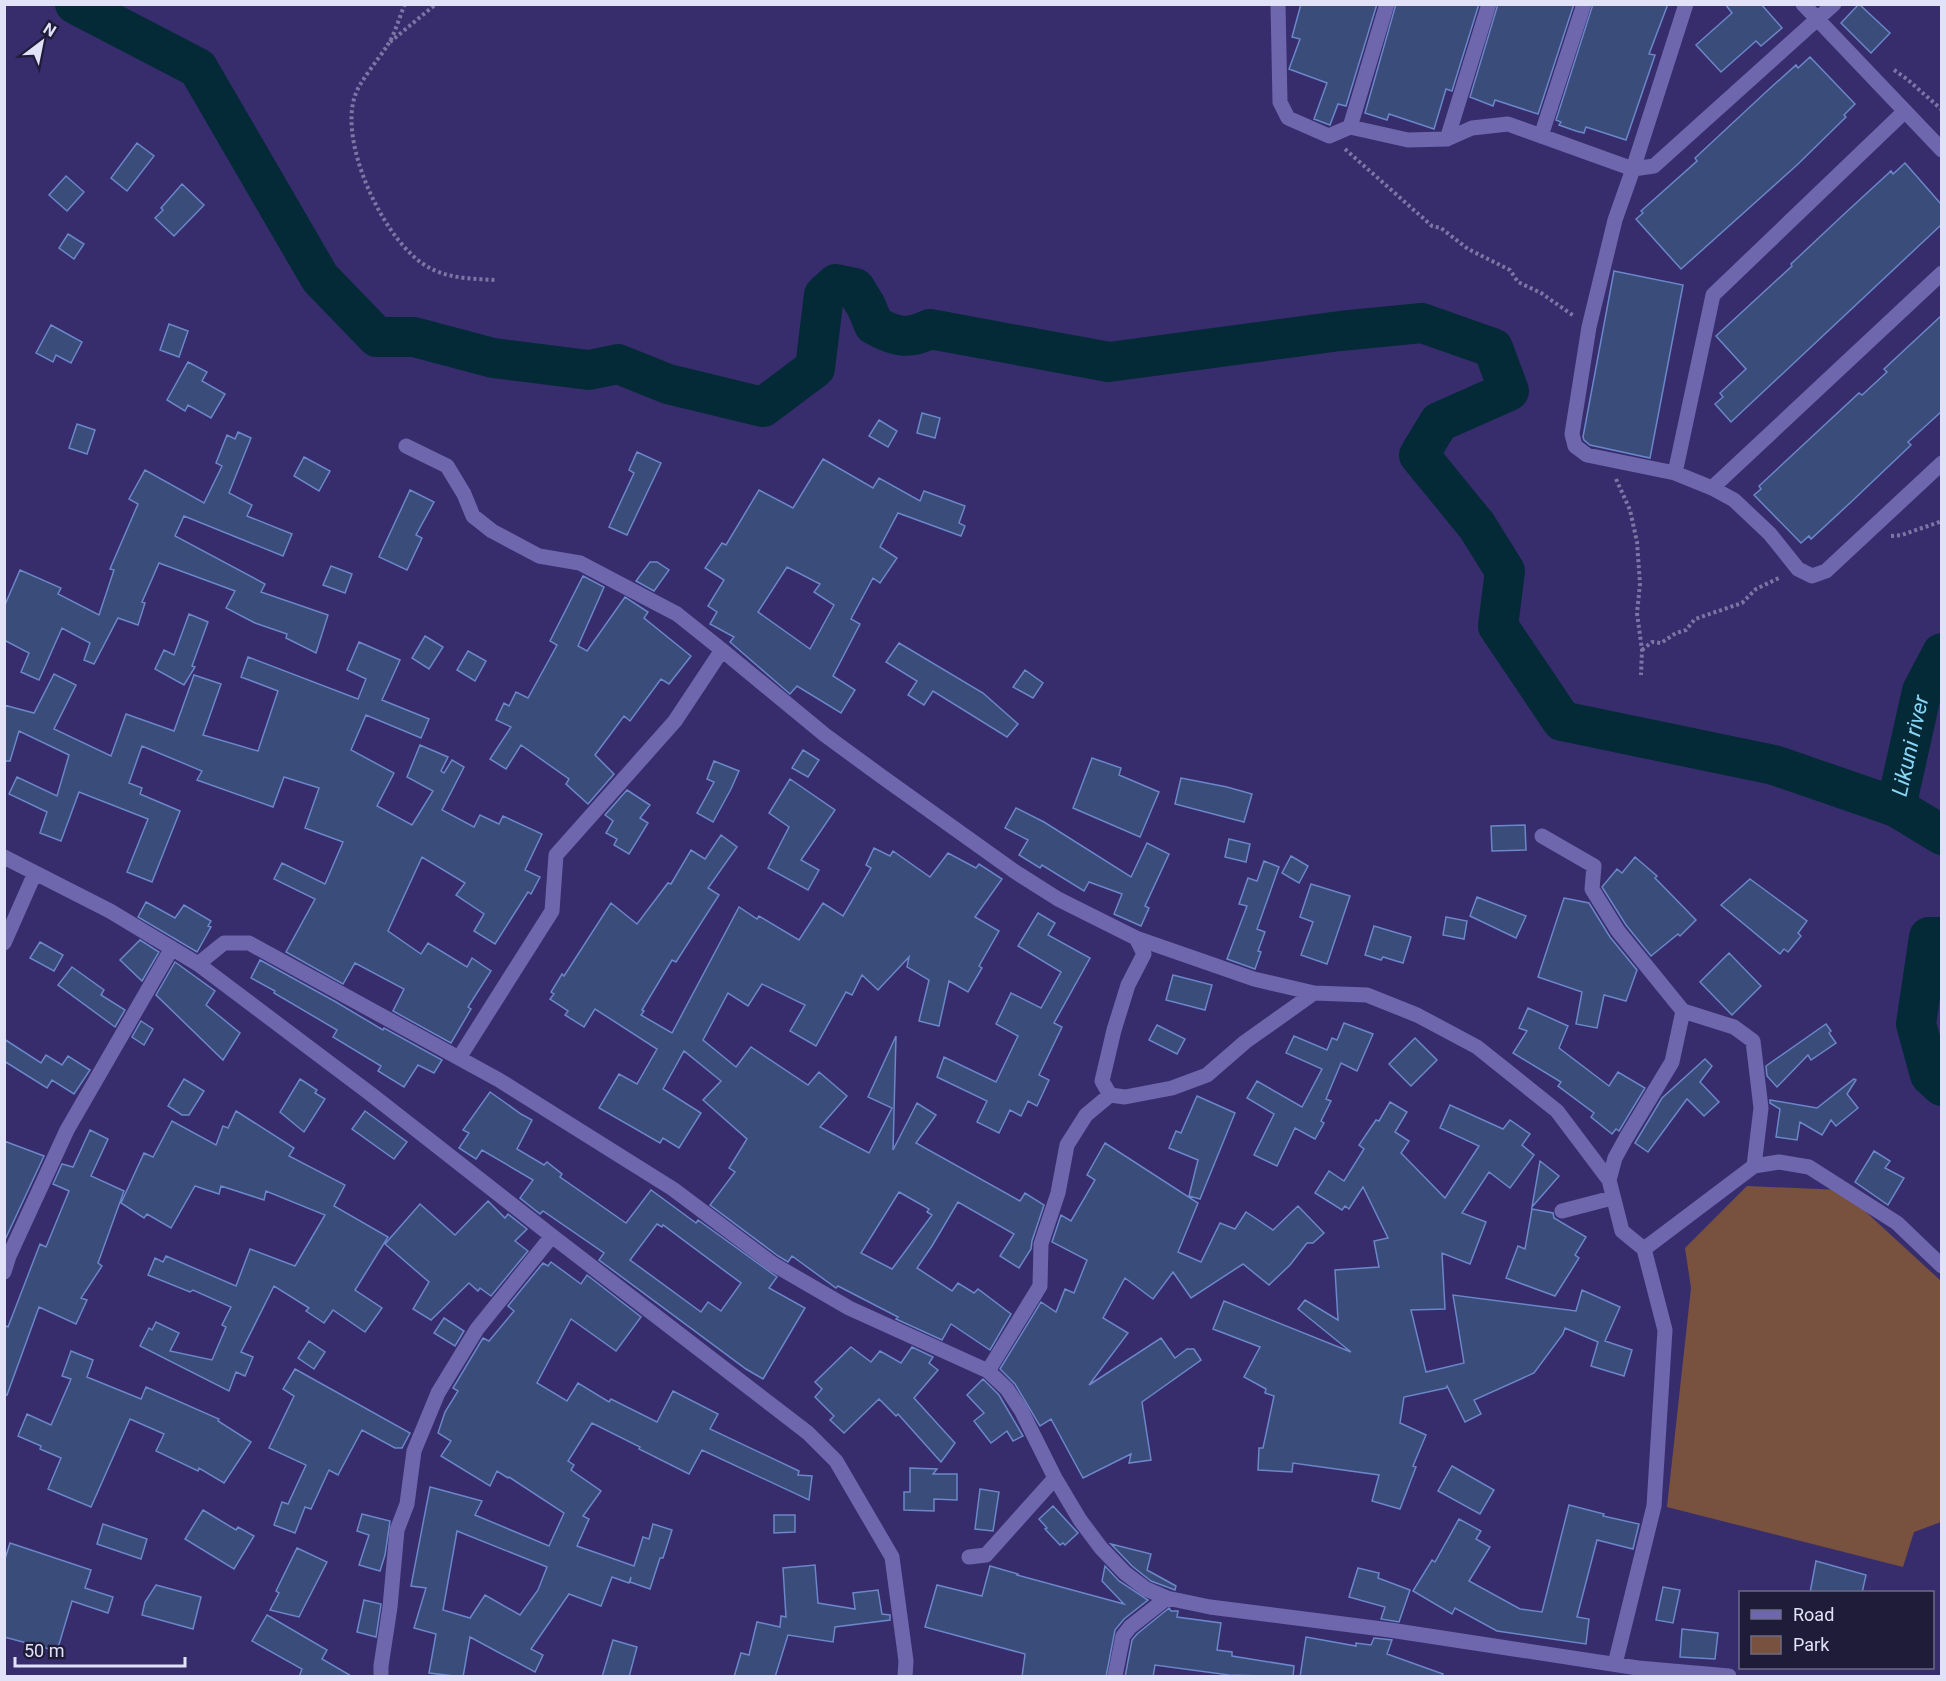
<svg xmlns="http://www.w3.org/2000/svg" width="1946" height="1681" viewBox="0 0 1946 1681" font-family="Roboto,sans-serif">
	<style>
		.green { fill: #79523f }
		.lines { fill: none; stroke-linecap: round; stroke-linejoin: round }
		.river { stroke: #042a38; stroke-width: 40 }
		.building { fill: #3a4c7a; stroke: #6b86c9; stroke-width: 1.5; fill-rule: evenodd }
		.path { stroke: #7c76a5; stroke-width: 4; stroke-dasharray: 3 3; stroke-linecap: butt }
		.street { stroke: #6e67ad; stroke-width: 15 }
		.labels { text-anchor: middle; stroke-width: 5; stroke-linejoin: round; paint-order: stroke }
		.water-label { font-size: 22px; font-style: italic; fill: #89d5f6; stroke: #1f1c39 }
	</style>
	<rect width="100%" height="100%" fill="#372d6d"/>
	<path class="green" d="M1747 1186 1842 1190 1941 1281V1522L1914 1532 1903 1567 1667 1507 1691 1288 1685 1248Z"/>
	<g class="lines">
		<g class="river">
			<path d="M75 4 198 68 320 278 377 337H414L493 358 589 370 618 364 668 384 763 407 815 368 824 295 836 284 855 288 866 306 874 325C895 337 908 340 930 329L1109 362 1340 331 1422 323 1493 348 1509 391 1439 422 1419 455 1477 526 1505 571 1498 626 1562 721 1774 765 1896 807 1942 835"/>
			<path id="s1" d="M1896 807 1922 691 1942 653"/>
			<path d="M1942 937H1929L1916 1024 1930 1075 1942 1086"/>
		</g>
	</g>
	<path class="building" d="M1301 4H1377L1346 106 1338 104 1330 125 1314 119 1327 83 1289 69 1300 39 1292 37Z
		M1396 4H1479L1452 91 1446 89 1434 129 1389 114 1387 120 1365 113Z
		M1498 4H1574L1538 114 1495 100 1493 106 1470 97Z
		M1593 4H1668L1649 54 1655 55 1626 140 1586 127 1584 133 1576 131 1559 125 1561 122 1556 120Z
		M1725 4H1761L1782 28 1761 46 1756 41 1721 72 1696 45 1732 13Z
		M1859 4 1890 33 1871 53 1841 23Z
		M1810 57 1855 104 1844 115 1846 117 1797 165 1681 269 1636 219 1643 213 1641 211 1697 161 1695 158 1767 91 1796 65 1798 68Z
		M137 143 154 156 127 191 111 178Z
		M1905 163 1941 204V225L1731 422 1715 404 1723 397 1720 393 1746 369 1716 336 1792 266 1791 264 1842 216 1891 171 1893 174Z
		M66 176 84 192 67 211 49 195Z
		M182 184 204 205 174 236 155 218 163 210 161 208Z
		M68 234 84 244 74 259 59 248Z
		M1614 271 1683 285 1650 458 1590 445 1584 440 1583 437Z
		M1941 316V412L1908 442 1911 445 1850 503 1811 539 1809 536 1801 543 1754 495 1761 489 1759 486 1859 393 1862 395 1887 372 1884 369Z
		M169 324 188 331 179 357 160 350Z
		M51 325 82 342 71 363 56 355 53 362 36 353Z
		M188 362 207 372 202 381 225 394 211 418 188 405 185 411 167 400Z
		M922 413 940 418 935 438 917 433Z
		M879 420 897 431 888 447 869 436Z
		M77 424 95 430 87 454 69 448Z
		M238 432 251 438 229 493 252 505 247 516 292 534 283 556 184 516 175 536 265 584 261 592 328 615 316 653 286 638 287 634 255 623 226 608 235 591 159 563 142 602 145 603 138 625 118 618 94 664 84 660 90 643 62 628 39 680 21 672 29 653 4 640V607L20 570 61 588 58 594 99 615 114 570 110 569 138 504 129 499 145 470 204 503 222 466 216 463 227 435 235 439Z
		M637 452 661 463 627 535 609 527 634 473 629 470Z
		M304 457 330 471 319 491 294 476Z
		M823 459 873 488 879 478 920 501 924 491 965 506 959 523 965 526 961 536 898 513 880 547 897 558 880 583 873 578 851 619 860 624 833 676 855 690 841 713 797 686 790 694 730 642 734 637 710 624 717 612 708 606 724 580 705 568 722 543 726 545 759 490 793 508ZM787 567 820 584 814 592 834 605 810 649 758 612Z
		M410 490 434 502 416 535 422 538 407 570 379 557Z
		M650 562H657L669 570 654 591 636 581Z
		M331 566 352 574 345 593 323 585Z
		M583 576 604 587 578 646 587 651 625 597 648 612 644 618 691 656 669 684 661 679 630 721 624 716 595 755 614 774 588 804 566 784 569 779 521 745 506 769 490 759 511 727 496 720 504 703 509 706 516 692 528 698 557 645 550 641Z
		M189 614 208 622 192 666 195 667 184 685 155 669 164 650 174 655Z
		M425 636 443 647 429 669 412 658Z
		M359 642 400 660 382 700 429 719 421 738 366 715 351 750 394 773 377 806 412 825 433 791 407 777 420 745 448 757 441 771 444 773 452 760 464 767 442 810 474 827 480 815 499 824 503 816 542 834 525 870 540 877 531 894 528 892 495 944 474 931 484 914 456 895 465 883 422 857 388 931 421 954 428 943 467 967 472 958 491 971 468 1007 471 1009 451 1043 393 1011 404 989 355 963 343 984 286 952 315 899 274 879 282 863 325 884 343 842 305 828 319 788 284 777 273 807 197 780 202 771 142 746 129 783 142 788 140 794 180 811 152 882 127 872 148 819 79 792 61 841 40 833 47 812 9 794 17 777 57 796 69 755 19 731 10 761H4V705L34 713 54 674 76 685 54 729 111 756 126 714 174 731 194 675 221 684 203 735 258 751 278 691 241 677 248 657 358 699 366 679 347 670Z
		M899 643 983 693 1018 724 1007 737 933 691 924 705 908 695 917 681 886 662Z
		M468 651 486 661 475 681 457 670Z
		M1025 670 1043 683 1033 698 1013 687Z
		M803 750 819 760 808 777 792 768Z
		M1092 758 1121 768 1119 775 1159 792 1140 837 1073 808Z
		M714 761 739 771 731 789 713 822 697 813 714 782 707 779Z
		M1181 778 1227 787 1252 794 1244 822 1175 804Z
		M790 779 835 810 801 860 819 870 808 890 768 868 789 827 769 813Z
		M627 790 650 805 640 818 648 823 629 854 614 845 617 839 606 833 613 821 605 815Z
		M1016 808 1044 822 1131 877 1147 843 1169 854 1145 906 1149 908 1141 926 1114 914 1122 894 1089 882 1084 891 1042 865 1040 868 1019 855 1028 840 1005 828Z
		M1525 825 1526 850 1492 851 1491 826Z
		M721 835 737 847 708 888 719 895 676 962 672 960 642 1010 644 1011 641 1015 672 1033 739 907 757 919 759 916 799 940 823 903 843 916 871 868 866 865 874 848 890 856 893 851 930 877 948 853 976 868 979 864 1002 879 975 917 999 931 979 966 982 968 968 992 949 981 939 1026 919 1021 929 980 907 967 909 957 878 990 862 975 852 995 846 992 816 1046 790 1031 805 1005 762 984 748 1006 728 993 703 1040 736 1067 751 1047 808 1085 819 1072 847 1096 820 1127 869 1153 892 1108 868 1097 896 1036 893 1150 917 1103 936 1115 916 1143 1020 1201 1025 1193 1044 1205 1032 1241 1031 1249 1019 1268 1000 1256 1014 1234 958 1202 932 1246 917 1268 952 1291 958 1283 974 1293 978 1289 1011 1314 990 1350 951 1324 942 1340 896 1319 898 1317 838 1286 836 1288 792 1256 788 1262 778 1256 710 1205 735 1172 729 1168 747 1139 703 1100 721 1081 684 1051 663 1089 701 1113 679 1148 663 1138 660 1143 599 1108 619 1074 637 1084 657 1049 595 1009 584 1027 565 1015 568 1011 550 999 554 994 551 992 562 974 564 976 611 903 637 924 668 883 671 884 691 850 705 859ZM899 1192 929 1209 927 1212 932 1215 892 1269 861 1253Z
		M1229 839 1250 844 1246 862 1225 857Z
		M1291 856 1308 866 1299 883 1282 873Z
		M1635 857 1657 876 1655 878 1696 920 1680 936 1678 934 1651 956 1626 925 1602 887 1617 869 1622 873Z
		M1264 861 1279 867 1257 929 1265 932 1258 951 1261 952 1255 969 1227 959 1247 906 1239 904 1248 878 1257 881Z
		M1750 879 1807 921 1798 933 1801 936 1788 952 1784 949 1780 954 1721 905Z
		M1311 884 1350 896 1327 964 1301 955 1313 922 1300 917Z
		M1477 897 1526 916 1516 938 1470 916Z
		M1564 898 1589 903 1610 937 1637 970 1626 1001 1604 995 1597 1028 1576 1024 1582 992 1538 977Z
		M146 902 175 918 184 905 211 921 208 926 211 927 197 952 138 917Z
		M1038 913 1055 923 1048 935 1090 958 1054 1023 1062 1027 1039 1075 1049 1080 1037 1106 1028 1101 1021 1116 1010 1110 999 1133 977 1122 987 1101 937 1077 944 1057 996 1082 1018 1036 996 1024 1011 993 1041 1008 1061 972 1018 946Z
		M1446 917 1467 921 1464 939 1443 935Z
		M1374 926 1411 937 1403 963 1383 957 1381 960 1365 955Z
		M140 940 159 952 142 981 120 960Z
		M40 942 63 955 54 971 30 958Z
		M1729 953 1761 986 1732 1015 1700 982Z
		M260 960 336 1002 383 1030 384 1028 442 1060 434 1073 418 1065 404 1087 378 1071 381 1066 333 1037 337 1030 274 993 275 991 251 978Z
		M175 962 215 991 206 1005 240 1033 223 1060 156 995Z
		M72 967 104 990 101 995 125 1010 115 1027 58 985Z
		M1173 975 1212 985 1205 1010 1166 1000Z
		M1528 1008 1568 1026 1559 1048 1609 1086 1618 1072 1645 1088 1619 1131 1616 1129 1612 1134 1591 1117 1594 1113 1558 1086 1561 1082 1513 1053 1527 1031 1519 1028Z
		M141 1021 153 1029 144 1045 132 1037Z
		M1344 1023 1373 1034 1357 1071 1341 1063 1326 1099 1331 1101 1321 1121 1324 1123 1315 1139 1295 1128 1277 1166 1254 1155 1274 1114 1247 1098 1257 1081 1302 1107 1322 1069 1286 1053 1294 1036 1327 1050 1332 1038 1337 1040Z
		M1826 1024 1831 1031 1829 1033 1836 1043 1811 1060 1808 1055 1777 1087 1767 1076 1766 1066Z
		M1157 1025 1185 1039 1177 1054 1149 1040Z
		M1415 1038 1437 1060 1411 1086 1389 1064Z
		M4 1039 41 1063 46 1055 62 1065 68 1056 90 1070 74 1094 52 1080 47 1088 4 1061Z
		M1705 1059 1712 1066 1700 1082 1719 1102 1704 1116 1687 1099 1648 1152 1635 1143 1662 1098Z
		M184 1079 204 1091 189 1115H182L168 1106Z
		M300 1079 317 1090 315 1093 325 1099 304 1132 280 1112Z
		M1854 1079 1856 1080 1847 1094 1858 1108 1836 1126 1831 1120 1822 1135 1800 1122 1797 1140 1776 1137 1780 1109 1770 1103V1100L1817 1108Z
		M490 1092 521 1114 532 1120 517 1149 544 1165 547 1162 562 1174 560 1177 626 1223 651 1190 696 1223 698 1220 777 1277 769 1288 805 1308 763 1379 746 1369 599 1260 604 1253 543 1211 540 1214 520 1198 533 1180 482 1150 476 1159 459 1148 469 1133 463 1130ZM657 1224 662 1227 663 1225 741 1283 721 1311 708 1302 701 1312 630 1260Z
		M1197 1096 1235 1113 1200 1199 1189 1196 1198 1160 1169 1148 1176 1131 1181 1133Z
		M1390 1102 1407 1112 1395 1132 1409 1141 1401 1153 1445 1198 1479 1146 1440 1128 1450 1105 1503 1129 1510 1120 1530 1134 1522 1145 1534 1155 1510 1188 1489 1172 1462 1213 1486 1222 1470 1264 1442 1253 1445 1309 1411 1310 1426 1372 1464 1363 1453 1295 1576 1311 1582 1290 1620 1307 1605 1341 1632 1350 1624 1376 1591 1366 1598 1342 1565 1328 1563 1334 1534 1373 1474 1400 1481 1414 1465 1422 1447 1386 1446 1388 1404 1397 1400 1423 1426 1435 1413 1466 1416 1467 1400 1509 1372 1501 1379 1475 1293 1463 1292 1472 1258 1470 1259 1448H1263L1274 1396 1265 1393 1266 1389 1244 1377 1260 1347 1213 1329 1224 1301 1351 1352 1298 1309 1305 1300 1338 1320 1335 1270 1379 1267 1374 1241 1388 1238 1363 1187 1349 1209 1345 1206 1342 1210 1315 1193 1329 1171 1344 1181 1364 1149 1359 1145 1376 1120 1379 1121Z
		M236 1111 294 1148 289 1156 345 1185 334 1206 388 1237 355 1290 382 1308 365 1332 333 1310 324 1323 306 1311 309 1308 274 1286 241 1352 253 1357 245 1376 236 1372 229 1391 140 1346 149 1328 152 1330 156 1322 179 1333 170 1351 212 1360 226 1327 222 1325 231 1307 193 1290 190 1292 148 1275 155 1258 163 1262 166 1256 236 1286 250 1249 295 1266 325 1215 266 1191 264 1200 221 1186 219 1194 195 1186 171 1228 147 1214 144 1218 121 1203 144 1153 153 1157 172 1121 216 1145 223 1126 228 1128Z
		M365 1111 407 1142 394 1159 352 1129Z
		M90 1130 108 1139 91 1176 124 1191 98 1263 102 1266 81 1298 87 1300 76 1324 39 1307 7 1395 4 1394V1325L8 1327 40 1244 46 1247 69 1191 53 1184 62 1164 73 1167Z
		M4 1141 44 1156 4 1242Z
		M1105 1143 1198 1203 1178 1252 1201 1262 1220 1223 1235 1229 1246 1212 1273 1230 1298 1206 1324 1233 1313 1243H1307L1290 1265 1269 1285 1243 1264 1191 1298 1173 1272 1153 1299 1125 1278 1103 1318 1128 1333 1089 1385 1161 1338 1175 1358 1187 1349H1194L1201 1360 1142 1402 1151 1460 1129 1463 1131 1454 1083 1478 1051 1419 1040 1426 1015 1384 1000 1369 1041 1302 1056 1312 1065 1289 1074 1293 1087 1260 1052 1242 1061 1215 1071 1221 1095 1180 1087 1175Z
		M1874 1151 1890 1161 1885 1168 1904 1178 1888 1205 1855 1182Z
		M1540 1161 1559 1176 1532 1207Z
		M488 1201 505 1218 508 1214 527 1229 515 1241 528 1251 491 1296 480 1288 478 1291 469 1283 431 1320 413 1309 429 1282 385 1244 420 1204 455 1235Z
		M1532 1209 1553 1213 1554 1218 1586 1237 1575 1255 1579 1258 1555 1296 1506 1278 1518 1246 1525 1249Z
		M551 1262 581 1284 587 1275 641 1317 616 1351 571 1319 537 1383 567 1401 578 1383 609 1402 611 1399 657 1422 673 1391 718 1414 710 1429 799 1471 798 1475 812 1476 809 1500 702 1450 689 1474 639 1449 640 1447 592 1423 568 1461 574 1465 571 1470 601 1491 583 1516 589 1519 577 1546 634 1566 643 1537 649 1539 653 1524 672 1530 663 1558H660L650 1589 630 1582 631 1577 629 1583 612 1577 601 1606 569 1594 531 1649 543 1655 535 1672 470 1637 463 1677 429 1673 436 1634 414 1628 426 1588 411 1586 430 1487 482 1501 475 1515 549 1546 564 1513 509 1477 508 1478 497 1471 490 1486 441 1456 451 1441 438 1433 445 1412 458 1391 453 1388 483 1338 489 1341 514 1311 508 1306 543 1263 548 1266ZM457 1531 547 1567 538 1590 520 1615 485 1595 470 1618 443 1610Z
		M444 1318 464 1331 455 1346 434 1333Z
		M309 1341 325 1352 314 1369 298 1358Z
		M851 1347 871 1362 880 1351 901 1363 912 1347 933 1357 929 1363 938 1370 914 1398 955 1443 941 1462 898 1414 896 1416 879 1399 844 1433 830 1420 834 1416 815 1397 822 1389 815 1382Z
		M71 1351 93 1360 87 1377 141 1399 146 1387 219 1419 218 1421 251 1442 224 1483 199 1468 198 1471 156 1451 164 1434 130 1419 91 1507 48 1489 61 1458 40 1449 41 1446 18 1436 27 1414 51 1425 71 1379 62 1376Z
		M295 1369 410 1433 402 1448H395L362 1430 338 1475 329 1470 311 1509 305 1507 295 1533 274 1525 282 1502 288 1504 306 1465 269 1448 294 1396 283 1389Z
		M983 1379 999 1395 1023 1436 1013 1441 1007 1431 991 1443 974 1421 984 1413 967 1395Z
		M1452 1466 1494 1490 1480 1514 1438 1491Z
		M910 1468 937 1469 933 1474H957V1500L934 1499V1511L904 1510V1492H910Z
		M980 1489 999 1492 993 1531 975 1529Z
		M1569 1505 1604 1514 1603 1516 1639 1524 1633 1549 1597 1540 1577 1617 1589 1619 1586 1644 1497 1631 1455 1608 1452 1614 1413 1591 1432 1560 1435 1562 1459 1519 1481 1531 1476 1539 1490 1547 1469 1581 1520 1609 1542 1612Z
		M1053 1506 1078 1533 1065 1545 1063 1543 1060 1545 1045 1529 1047 1528 1039 1519Z
		M203 1510 236 1530 238 1527 254 1536 234 1569 185 1539Z
		M362 1514 390 1521 385 1555 380 1571 359 1565 369 1535 357 1531Z
		M774 1515H795V1532L774 1533Z
		M103 1524 147 1539 141 1559 97 1544Z
		M10 1543 91 1570 85 1588 113 1597 108 1613 72 1601 57 1651 4 1637V1562Z
		M1111 1544 1151 1554 1147 1570 1176 1586 1175 1590 1151 1581 1132 1566Z
		M297 1548 327 1562 299 1617 270 1610 279 1593 276 1591Z
		M1816 1561 1866 1575 1862 1593H1810Z
		M815 1565 818 1603 855 1609 853 1593 878 1590 882 1614 890 1615V1620L835 1627 833 1642 788 1635 775 1677H734L741 1653 749 1655 757 1622 780 1627 781 1616 786 1617 783 1568Z
		M990 1566 1018 1574 1017 1575 1124 1604 1102 1581 1105 1566 1119 1581 1148 1600 1124 1619 1115 1630 1106 1677H1022L1025 1654 925 1627 937 1585 982 1596Z
		M1358 1568 1379 1573 1378 1578 1410 1590 1399 1622 1381 1619 1385 1607 1349 1597Z
		M156 1585 201 1597 193 1629 142 1615 145 1602Z
		M1663 1587 1680 1590 1673 1623 1656 1620Z
		M364 1600 381 1604 376 1637 357 1632Z
		M1169 1608 1171 1611H1178L1177 1617 1221 1623 1217 1650 1232 1652V1656L1294 1666 1293 1677 1229 1675 1155 1665 1153 1677H1125L1132 1640 1137 1634Z
		M267 1615 327 1650 322 1659 353 1677H299L302 1669 252 1641Z
		M1682 1629 1718 1633 1715 1659 1680 1657Z
		M1306 1637 1356 1646V1643L1371 1645 1374 1638 1392 1640 1387 1654 1443 1674 1442 1677H1300Z
		M613 1640 637 1647 629 1677H602Z"/>
	<g class="lines">
		<path class="path" d="M405 4C399 18 395 34 387 46 378 60 359 82 355 96 338 144 386 246 430 268 450 279 475 279 497 280
			M390 42 436 4
			M1894 70 1907 79 1942 110
			M1345 149 1432 226 1441 228 1468 249 1510 270 1518 282 1541 293 1574 316
			M1616 479 1630 510 1637 542 1640 584 1637 613 1642 650 1641 675
			M1891 536 1902 535 1942 521
			M1642 650 1652 642 1661 643 1676 633 1686 630 1695 619 1742 603 1756 589 1781 577"/>
		<path class="street" d="M1278 4 1280 102 1288 118 1329 136 1350 127 1408 140 1447 139 1472 128 1508 124 1633 169 1654 166 1834 4
			M1686 4 1633 169 1615 220 1589 327 1572 434 1575 446 1587 455 1675 473 1712 488 1734 500 1770 534 1798 569 1812 576 1826 571 1942 463
			M1803 4 1942 150
			M1350 127 1387 4
			M1541 136 1584 4
			M1447 139 1489 4
			M406 446 447 466 464 494 473 516 492 531 539 556 580 563 677 614 722 650
			M1675 473 1713 295 1904 112
			M1712 488 1942 273
			M1542 836 1594 866 1592 889 1618 931 1683 1011 1672 1062 1626 1138 1615 1158 1609 1180 1622 1231 1644 1249 1665 1330 1654 1506 1615 1664
			M4 857 110 911 198 964 372 1095 552 1236 808 1433 836 1461 892 1557 906 1661 905 1676
			M1136 938 1144 954 1128 985 1114 1030 1102 1081 1110 1095 1125 1097 1172 1088 1207 1075 1245 1042 1314 993
			M4 943 35 873
			M198 964 224 943H249L499 1080 673 1189 773 1264 849 1308 988 1371 1007 1389 1021 1410 1055 1478 1080 1520 1101 1548 1125 1573 1146 1589 1167 1598 1210 1607 1390 1630 1638 1668 1729 1676
			M1683 1011 1734 1027 1753 1041 1761 1108 1754 1166
			M459 1058 552 911 556 855 675 721 722 650 825 735 881 776 1014 871 1058 899 1136 938 1254 979 1314 993 1367 995 1417 1015 1477 1047 1557 1111 1609 1180
			M1562 1211 1612 1198
			M1644 1249 1754 1166 1779 1162 1809 1167 1897 1223 1942 1266
			M4 1272 9 1256 67 1130 172 948
			M988 1371 1040 1286 1041 1244 1058 1193 1067 1145 1086 1115 1110 1095
			M969 1557 986 1555 1055 1478
			M381 1676V1666L390 1607 397 1530 407 1504 414 1451 438 1393 477 1329 552 1236
			M1115 1676 1123 1636 1130 1627 1167 1598"/>
	</g>
	<g class="labels">
		<g class="water-label">
			<text dy="8" stroke="none"><textPath href="#s1" startOffset="63">Likuni river</textPath></text>
		</g>
	</g>
	<rect width="1946" height="1681" fill="none" stroke="#e1e1f8" stroke-width="12"/>
	<rect x="1739" y="1591" width="195" height="78" fill="#1f1c39" stroke="#6d6b85" stroke-width="1.5"/>
	<rect x="1751" y="1610" width="30" height="9" fill="#6e67ad" stroke="#6d6b85" stroke-width="1.5"/>
	<text x="1793" y="1621" font-size="18" fill="#e1e1f8">Road</text>
	<rect x="1751" y="1636" width="30" height="18" fill="#79523f" stroke="#6d6b85" stroke-width="1.5"/>
	<text x="1793" y="1651" font-size="18" fill="#e1e1f8">Park</text>
	<g transform="translate(42 42) rotate(32)" stroke="#1f1c39" stroke-width="4.5" paint-order="stroke">
	<path d="M0-4.5L10 22L0 15L-10 22Z" fill="#e1e1f8"/>
	<text y="-9" font-size="16" font-weight="bold" text-anchor="middle" fill="#e1e1f8">N</text>
	</g>
	<path d="M15 1657v9h170v-9" fill="none" stroke="#e1e1f8" stroke-width="3"/>
	<text x="24" y="1657" font-size="18" fill="#e1e1f8" stroke="#1f1c39" stroke-width="4.5" paint-order="stroke">50 m</text>
</svg>
